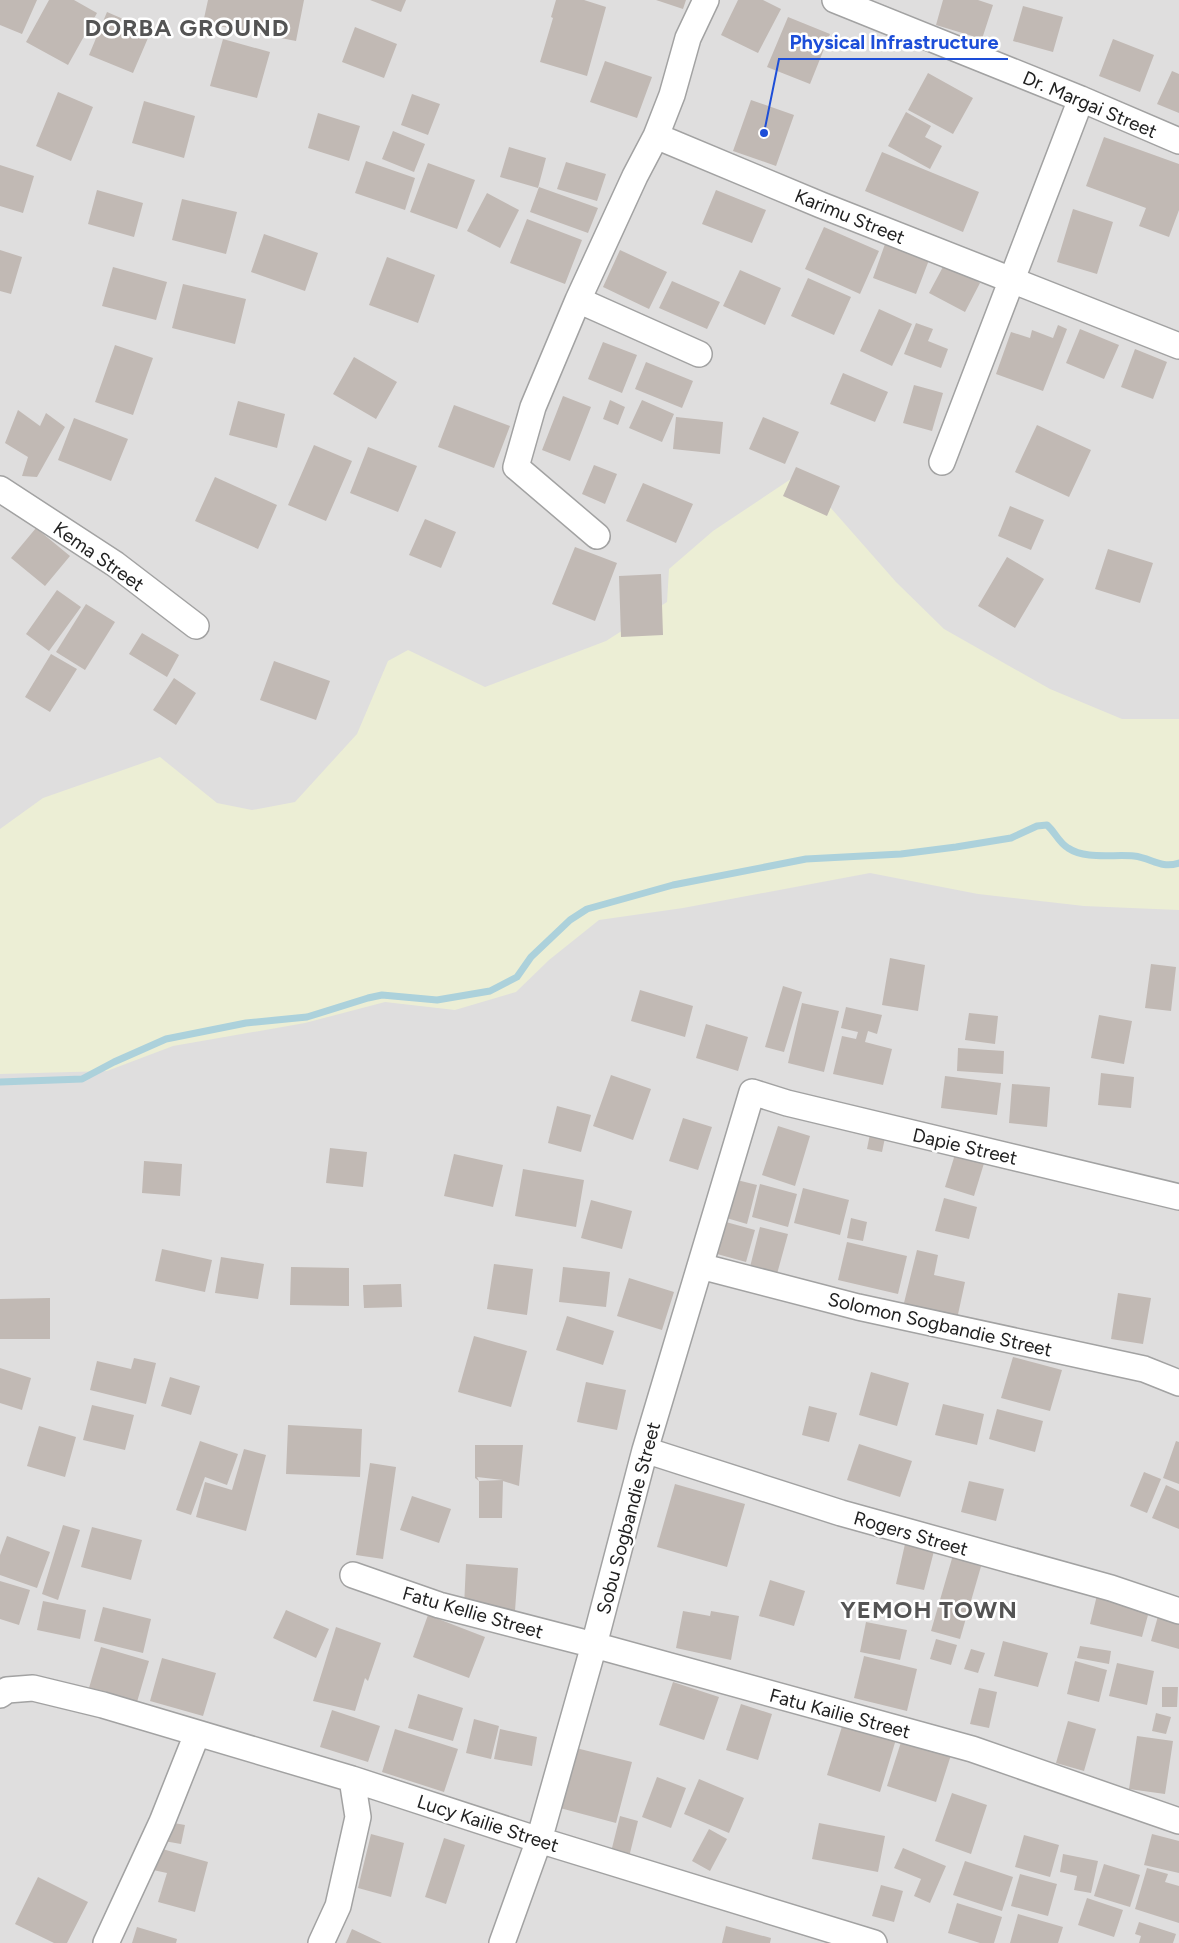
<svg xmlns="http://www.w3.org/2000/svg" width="1179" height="1943" viewBox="0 0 1179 1943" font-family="Figtree,sans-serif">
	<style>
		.residential { fill: #dfdede }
		.farmland { fill: #eceed5 }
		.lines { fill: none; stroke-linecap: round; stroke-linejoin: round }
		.stream { stroke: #acd1db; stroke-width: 7 }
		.building { fill: #c1b9b4; fill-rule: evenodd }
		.street-casing { stroke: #a2a2a2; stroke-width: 28 }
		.street { stroke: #fff; stroke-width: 25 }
		.labels { text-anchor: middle; stroke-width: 5; stroke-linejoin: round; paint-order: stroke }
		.street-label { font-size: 19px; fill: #212121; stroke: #fff }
		.district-label { font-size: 24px; font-weight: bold; letter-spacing: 1px; fill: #545454; stroke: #fff }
		.leader { fill: none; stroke: #1d4ed8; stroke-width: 2 }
		.callout-dot { fill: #1d4ed8; stroke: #fff; stroke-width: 2 }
		.callout-label { font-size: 20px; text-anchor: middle; font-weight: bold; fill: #1d4ed8; stroke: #fff; stroke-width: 5; stroke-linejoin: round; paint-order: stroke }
	</style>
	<rect width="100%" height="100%" fill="#f0ede8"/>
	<path class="residential" d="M0 0H1179V1943H0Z"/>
	<path class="farmland" d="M800 473 896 582 944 629 1050 689 1122 719H1179V910L1084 906 978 894 870 873 683 908 599 920 549 960 516 992 455 1010 385 1002 305 1023 173 1046 107 1071 0 1074V829L43 798 160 757 217 803 252 810 295 802 357 734 388 661 408 650 485 687 606 641 667 602 669 569 713 531Z"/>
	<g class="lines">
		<path class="stream" d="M0 1082 82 1079 114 1062 166 1039 246 1023 307 1017 368 998 382 995 437 1000 490 991 517 977 531 957 570 920 587 909 673 885 806 859 901 854 956 847 1011 838 1037 826 1047 825C1055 832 1059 843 1068 848 1086 860 1113 854 1134 856 1152 858 1160 869 1179 863"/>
	</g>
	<path class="building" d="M0 0H37L22 34 0 25Z
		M49 0H74L97 13 68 65 26 42Z
		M208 0H304L296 41 203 23Z
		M370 0H406L401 12Z
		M556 0H584L606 7 587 76 540 62 553 18 551 17Z
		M656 0H686L683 9Z
		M738 0H763L781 9 758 53 721 35Z
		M943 0H978L993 5 982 39 936 25Z
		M1023 6 1063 17 1053 52 1013 41Z
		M107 12 151 31 133 73 89 55Z
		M788 17 830 34 810 84 767 67Z
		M355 27 397 44 384 78 342 62Z
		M223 39 270 52 257 98 210 86Z
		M1113 39 1154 55 1140 92 1099 76Z
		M605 61 652 77 637 118 590 102Z
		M1172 71 1179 74V113L1157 104Z
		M928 73 973 98 953 134 908 110Z
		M58 92 93 107 71 161 36 146Z
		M412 94 440 104 428 135 401 125Z
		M751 100 794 115 776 166 733 151Z
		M144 101 195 116 184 158 132 143Z
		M906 112 931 126 925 137 942 146 930 169 888 146Z
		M318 113 360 126 349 161 308 148Z
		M393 131 425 144 414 172 382 159Z
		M1104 137 1179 164V210L1169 237 1139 226 1146 208 1086 186Z
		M509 147 546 158 538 188 500 177Z
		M882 152 979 192 963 232 865 191Z
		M366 161 415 178 405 210 355 193Z
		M566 162 606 174 597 201 557 189Z
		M428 163 475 180 457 229 410 212Z
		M0 165 34 176 23 213 0 206Z
		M539 187 598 208 588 233 530 212Z
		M97 190 143 203 134 237 88 224Z
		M716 190 766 210 752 243 702 224Z
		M487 193 519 210 500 248 467 231Z
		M182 199 237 212 226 254 172 240Z
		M1073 209 1113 222 1097 274 1057 262Z
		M527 219 582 240 565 284 510 263Z
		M824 227 879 251 860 294 805 269Z
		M264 234 318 253 305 291 251 272Z
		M885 244 929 260 916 294 873 278Z
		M0 250 22 257 11 294 0 291Z
		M620 250 667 272 649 309 603 287Z
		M387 257 435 275 418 323 369 305Z
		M945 263 980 283 965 312 929 293Z
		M113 267 167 282 156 320 102 306Z
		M740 270 781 288 765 325 723 306Z
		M808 278 851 297 834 335 791 316Z
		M672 281 720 302 707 329 659 308Z
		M183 284 246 299 235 344 172 328Z
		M879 309 912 324 892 366 860 351Z
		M916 323 933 329 928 341 948 349 941 368 904 354Z
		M1058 325 1067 329 1043 391 996 374 1011 332 1030 338 1032 330 1053 338Z
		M1080 329 1119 345 1104 379 1066 363Z
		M603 342 637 355 622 393 588 379Z
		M115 345 153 358 133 415 95 402Z
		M1135 349 1167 362 1153 399 1121 387Z
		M354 357 397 382 376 419 333 394Z
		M646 362 693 381 682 408 635 389Z
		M843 373 888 392 875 422 830 404Z
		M914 385 943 393 932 431 903 423Z
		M563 396 591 407 570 461 542 450Z
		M610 400 625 407 618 425 603 419Z
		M642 400 674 414 662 442 629 428Z
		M238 401 285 414 277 448 229 435Z
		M454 405 510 426 494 468 438 447Z
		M18 410 40 426 46 413 65 427 37 477 22 476 28 457 5 443Z
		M676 417 723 422 720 454 673 449Z
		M763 417 799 432 785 464 749 449Z
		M74 418 128 439 111 481 58 460Z
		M1037 425 1091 450 1069 497 1015 472Z
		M314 445 352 461 326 521 288 505Z
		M368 447 417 466 398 512 350 493Z
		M594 465 617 474 605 504 582 494Z
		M796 467 840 486 827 516 783 496Z
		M215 477 277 505 258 549 195 521Z
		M643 483 693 504 676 543 626 521Z
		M1010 506 1044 520 1031 550 998 536Z
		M425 519 456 532 441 568 409 555Z
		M36 528 70 556 45 586 11 558Z
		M575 547 617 563 595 621 552 604Z
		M1108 549 1153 563 1140 603 1095 589Z
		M1007 557 1044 579 1015 628 978 606Z
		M661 574 663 635 621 637 619 576Z
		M57 590 81 607 49 651 26 634Z
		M86 604 115 622 85 670 56 652Z
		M142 633 179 655 167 677 129 654Z
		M51 654 77 669 50 712 25 697Z
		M274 661 330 681 316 720 260 700Z
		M174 678 196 693 176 725 153 710Z
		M890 958 925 965 918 1011 882 1005Z
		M1151 964 1176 967 1171 1011 1145 1008Z
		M783 986 802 992 784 1052 765 1047Z
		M640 990 693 1006 685 1037 631 1021Z
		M802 1003 839 1011 824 1072 788 1063Z
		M846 1007 882 1015 877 1034 868 1031 865 1042 892 1049 883 1085 833 1074 842 1036 856 1039 858 1032 841 1028Z
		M969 1013 998 1016 995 1044 965 1040Z
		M1099 1015 1132 1021 1124 1064 1091 1058Z
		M706 1024 748 1037 738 1071 696 1058Z
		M958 1048 1004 1051 1003 1074 957 1071Z
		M1101 1073 1134 1077 1131 1108 1098 1105Z
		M611 1075 651 1089 633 1140 593 1126Z
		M945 1076 1001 1083 997 1115 941 1108Z
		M1012 1084 1050 1087 1047 1127 1009 1123Z
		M557 1106 591 1115 581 1152 548 1143Z
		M683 1118 712 1127 698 1170 669 1161Z
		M778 1126 810 1136 795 1186 762 1175Z
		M871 1129 886 1133 882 1152 867 1149Z
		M330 1148 367 1152 363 1187 326 1183Z
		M956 1151 985 1160 974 1196 945 1187Z
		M454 1154 503 1165 493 1207 444 1196Z
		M144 1161 182 1164 180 1196 142 1193Z
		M523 1169 584 1180 576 1227 515 1216Z
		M733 1179 757 1185 747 1224 723 1217Z
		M760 1184 797 1194 788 1227 752 1217Z
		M803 1188 849 1200 840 1235 794 1223Z
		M944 1198 977 1207 969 1239 935 1231Z
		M591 1200 632 1211 622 1249 581 1238Z
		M851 1218 867 1222 863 1241 847 1238Z
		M726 1222 755 1230 746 1262 717 1254Z
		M760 1227 788 1234 777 1274 750 1267Z
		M847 1242 907 1256 898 1294 838 1280Z
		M162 1249 212 1260 205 1292 155 1281Z
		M917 1250 938 1255 934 1275 965 1282 957 1319 903 1307Z
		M221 1257 264 1264 258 1299 215 1293Z
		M494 1264 533 1269 527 1315 487 1309Z
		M291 1267 349 1268V1306L290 1305Z
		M563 1267 610 1272 606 1307 559 1302Z
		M629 1278 674 1292 662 1330 617 1316Z
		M401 1284 402 1307 364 1308 363 1285Z
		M1118 1293 1151 1298 1143 1344 1111 1339Z
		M50 1298V1339H0V1299Z
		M567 1316 614 1331 603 1365 556 1350Z
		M474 1336 527 1351 511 1407 458 1392Z
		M1013 1357 1062 1370 1050 1411 1001 1398Z
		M134 1358 156 1363 146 1404 90 1390 97 1361 131 1369Z
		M0 1368 31 1378 22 1410 0 1403Z
		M871 1372 909 1383 897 1426 859 1415Z
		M170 1377 200 1386 191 1415 161 1406Z
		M586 1382 626 1390 617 1430 577 1422Z
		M943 1404 984 1414 977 1445 935 1435Z
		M92 1405 134 1415 125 1450 83 1440Z
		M809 1406 837 1413 829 1442 802 1435Z
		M997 1409 1043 1421 1035 1452 989 1439Z
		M288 1425 362 1429 360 1477 286 1474Z
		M39 1426 76 1437 65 1477 27 1466Z
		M200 1441 238 1454 227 1485 205 1477 191 1515 176 1510Z
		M1176 1441 1179 1442V1484L1163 1478Z
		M859 1444 912 1461 900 1497 847 1480Z
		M475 1445H523L519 1486 503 1481 502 1518H479V1481L475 1478ZM477 1477 503 1480 479 1481Z
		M244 1449 266 1455 246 1531 196 1517 205 1482 232 1490Z
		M370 1463 396 1467 383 1559 356 1555Z
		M1144 1472 1161 1479 1147 1513 1130 1506Z
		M969 1481 1004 1489 996 1521 961 1512Z
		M675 1484 745 1504 727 1567 657 1547Z
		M1166 1485 1179 1491V1529L1152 1518Z
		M412 1496 451 1509 439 1543 400 1530Z
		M63 1525 80 1530 58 1600 42 1594Z
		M92 1527 142 1540 131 1580 81 1567Z
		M7 1536 50 1552 37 1588 0 1575V1555Z
		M905 1544 934 1551 924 1590 896 1584Z
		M955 1548 984 1556 960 1639 931 1631Z
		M466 1564 518 1568 515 1611 464 1607Z
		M770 1580 805 1591 794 1626 759 1616Z
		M0 1581 30 1590 19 1625 0 1619Z
		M1098 1591 1151 1604 1142 1637 1090 1624Z
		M43 1601 86 1610 80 1639 37 1630Z
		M103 1607 151 1619 143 1653 94 1641Z
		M1160 1609 1179 1614V1649L1151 1641Z
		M286 1610 329 1629 316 1658 273 1638Z
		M683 1611 710 1616 711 1611 739 1616 731 1660 676 1648Z
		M428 1615 485 1637 469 1678 413 1657Z
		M866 1622 907 1630 900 1660 860 1652Z
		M336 1627 381 1643 368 1681 365 1678 355 1711 313 1701Z
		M936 1639 957 1645 951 1665 930 1659Z
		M1003 1641 1048 1653 1038 1687 994 1676Z
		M1080 1646 1111 1651 1109 1664 1077 1658Z
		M101 1647 149 1661 137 1702 89 1688Z
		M971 1649 985 1653 978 1673 964 1669Z
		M864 1656 917 1669 907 1711 854 1698Z
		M162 1658 216 1673 203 1716 150 1701Z
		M1075 1661 1107 1670 1099 1702 1067 1694Z
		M1117 1663 1154 1671 1147 1705 1109 1696Z
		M673 1682 719 1697 704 1740 659 1725Z
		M1162 1687H1178L1177 1707H1162Z
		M979 1688 997 1692 989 1728 970 1724Z
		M418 1694 463 1708 453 1741 408 1728Z
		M741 1704 772 1714 758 1760 726 1750Z
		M332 1710 380 1726 368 1762 320 1747Z
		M1156 1713 1171 1717 1166 1734 1152 1731Z
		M474 1719 499 1726 491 1759 466 1753Z
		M844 1720 897 1736 880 1792 827 1775Z
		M1068 1721 1096 1729 1084 1771 1056 1763Z
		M395 1729 458 1749 444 1792 382 1772Z
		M500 1729 537 1737 532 1766 494 1759Z
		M1137 1736 1173 1741 1165 1794 1129 1789Z
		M902 1739 951 1755 936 1802 887 1786Z
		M576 1748 632 1762 616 1823 560 1808Z
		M657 1777 686 1788 671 1828 642 1817Z
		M699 1779 744 1798 729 1833 684 1814Z
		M952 1793 987 1805 971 1854 935 1841Z
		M620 1816 638 1821 629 1857 611 1852Z
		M168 1822 185 1825 181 1844 164 1841Z
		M819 1823 885 1836 878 1872 812 1859Z
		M709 1829 727 1839 710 1871 692 1861Z
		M371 1834 404 1843 391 1897 358 1888Z
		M1152 1834 1179 1841V1873L1144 1865Z
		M1024 1835 1059 1845 1050 1877 1015 1867Z
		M444 1838 465 1845 446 1904 425 1897Z
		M159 1848 208 1862 195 1912 158 1902 167 1873 153 1870Z
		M903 1848 946 1866 930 1903 914 1896 921 1879 894 1868Z
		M1063 1854 1098 1861 1091 1893 1074 1890 1077 1876 1060 1872Z
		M965 1861 1013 1877 1002 1911 953 1895Z
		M1104 1864 1140 1875 1130 1907 1094 1896Z
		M1147 1868 1168 1874 1165 1882 1179 1886V1923L1135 1909Z
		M1020 1874 1057 1884 1048 1916 1011 1906Z
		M38 1877 88 1902 67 1943H54L15 1924Z
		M881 1885 903 1891 894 1922 872 1916Z
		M1087 1898 1123 1910 1114 1937 1078 1925Z
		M957 1903 1002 1917 994 1943H980L948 1933Z
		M1018 1914 1063 1927 1058 1943H1010Z
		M1139 1922 1176 1934 1173 1943H1139L1141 1936 1135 1934Z
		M726 1926 771 1938 770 1943H722Z
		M137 1927 177 1939 176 1943H132Z
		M352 1929 382 1943H346Z"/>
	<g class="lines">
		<g class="street-casing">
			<path id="street" d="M706 0 688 38 672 95 656 136 821 205 1179 346
				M835 0 1081 99 1179 141
				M578 300 699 354
				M942 462 1081 99
				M0 489 115 564 196 626
				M597 536 516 467 533 407 578 300 635 176 656 136
				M700 1266 858 1307 1144 1369 1179 1383
				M645 1450 841 1513 1111 1588 1179 1611
				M353 1575 439 1605 594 1645 972 1749 1179 1821
				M0 1695 7 1690 33 1688 103 1705 352 1779 539 1840 874 1943
				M106 1943 162 1822 197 1734
				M321 1943 338 1906 358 1817 352 1779
				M502 1943 539 1840 594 1645 645 1450 752 1092 787 1103 1179 1197"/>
		</g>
		<use href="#street" class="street"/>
	</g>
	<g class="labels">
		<g class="street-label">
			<text transform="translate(1090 104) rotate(23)" y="7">Dr. Margai Street</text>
			<text transform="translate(850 216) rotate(22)" y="7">Karimu Street</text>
			<text transform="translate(99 556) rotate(35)" y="7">Kema Street</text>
			<text transform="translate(965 1146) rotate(13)" y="7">Dapie Street</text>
			<text transform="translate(940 1324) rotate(13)" y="7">Solomon Sogbandie Street</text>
			<text transform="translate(628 1518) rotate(-75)" y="7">Sobu Sogbandie Street</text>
			<text transform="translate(911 1533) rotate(16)" y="7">Rogers Street</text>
			<text transform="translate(473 1612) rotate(16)" y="7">Fatu Kellie Street</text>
			<text transform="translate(840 1713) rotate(15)" y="7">Fatu Kailie Street</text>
			<text transform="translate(488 1823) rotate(18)" y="7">Lucy Kailie Street</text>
		</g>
		<g class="district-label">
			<text x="187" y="36">DORBA GROUND</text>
			<text x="929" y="1618">YEMOH TOWN</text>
		</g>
	</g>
	<path class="leader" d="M764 133L779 59H1008"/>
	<circle class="callout-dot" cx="764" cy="133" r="5"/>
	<g class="callout-label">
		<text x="894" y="49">Physical Infrastructure</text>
	</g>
</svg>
